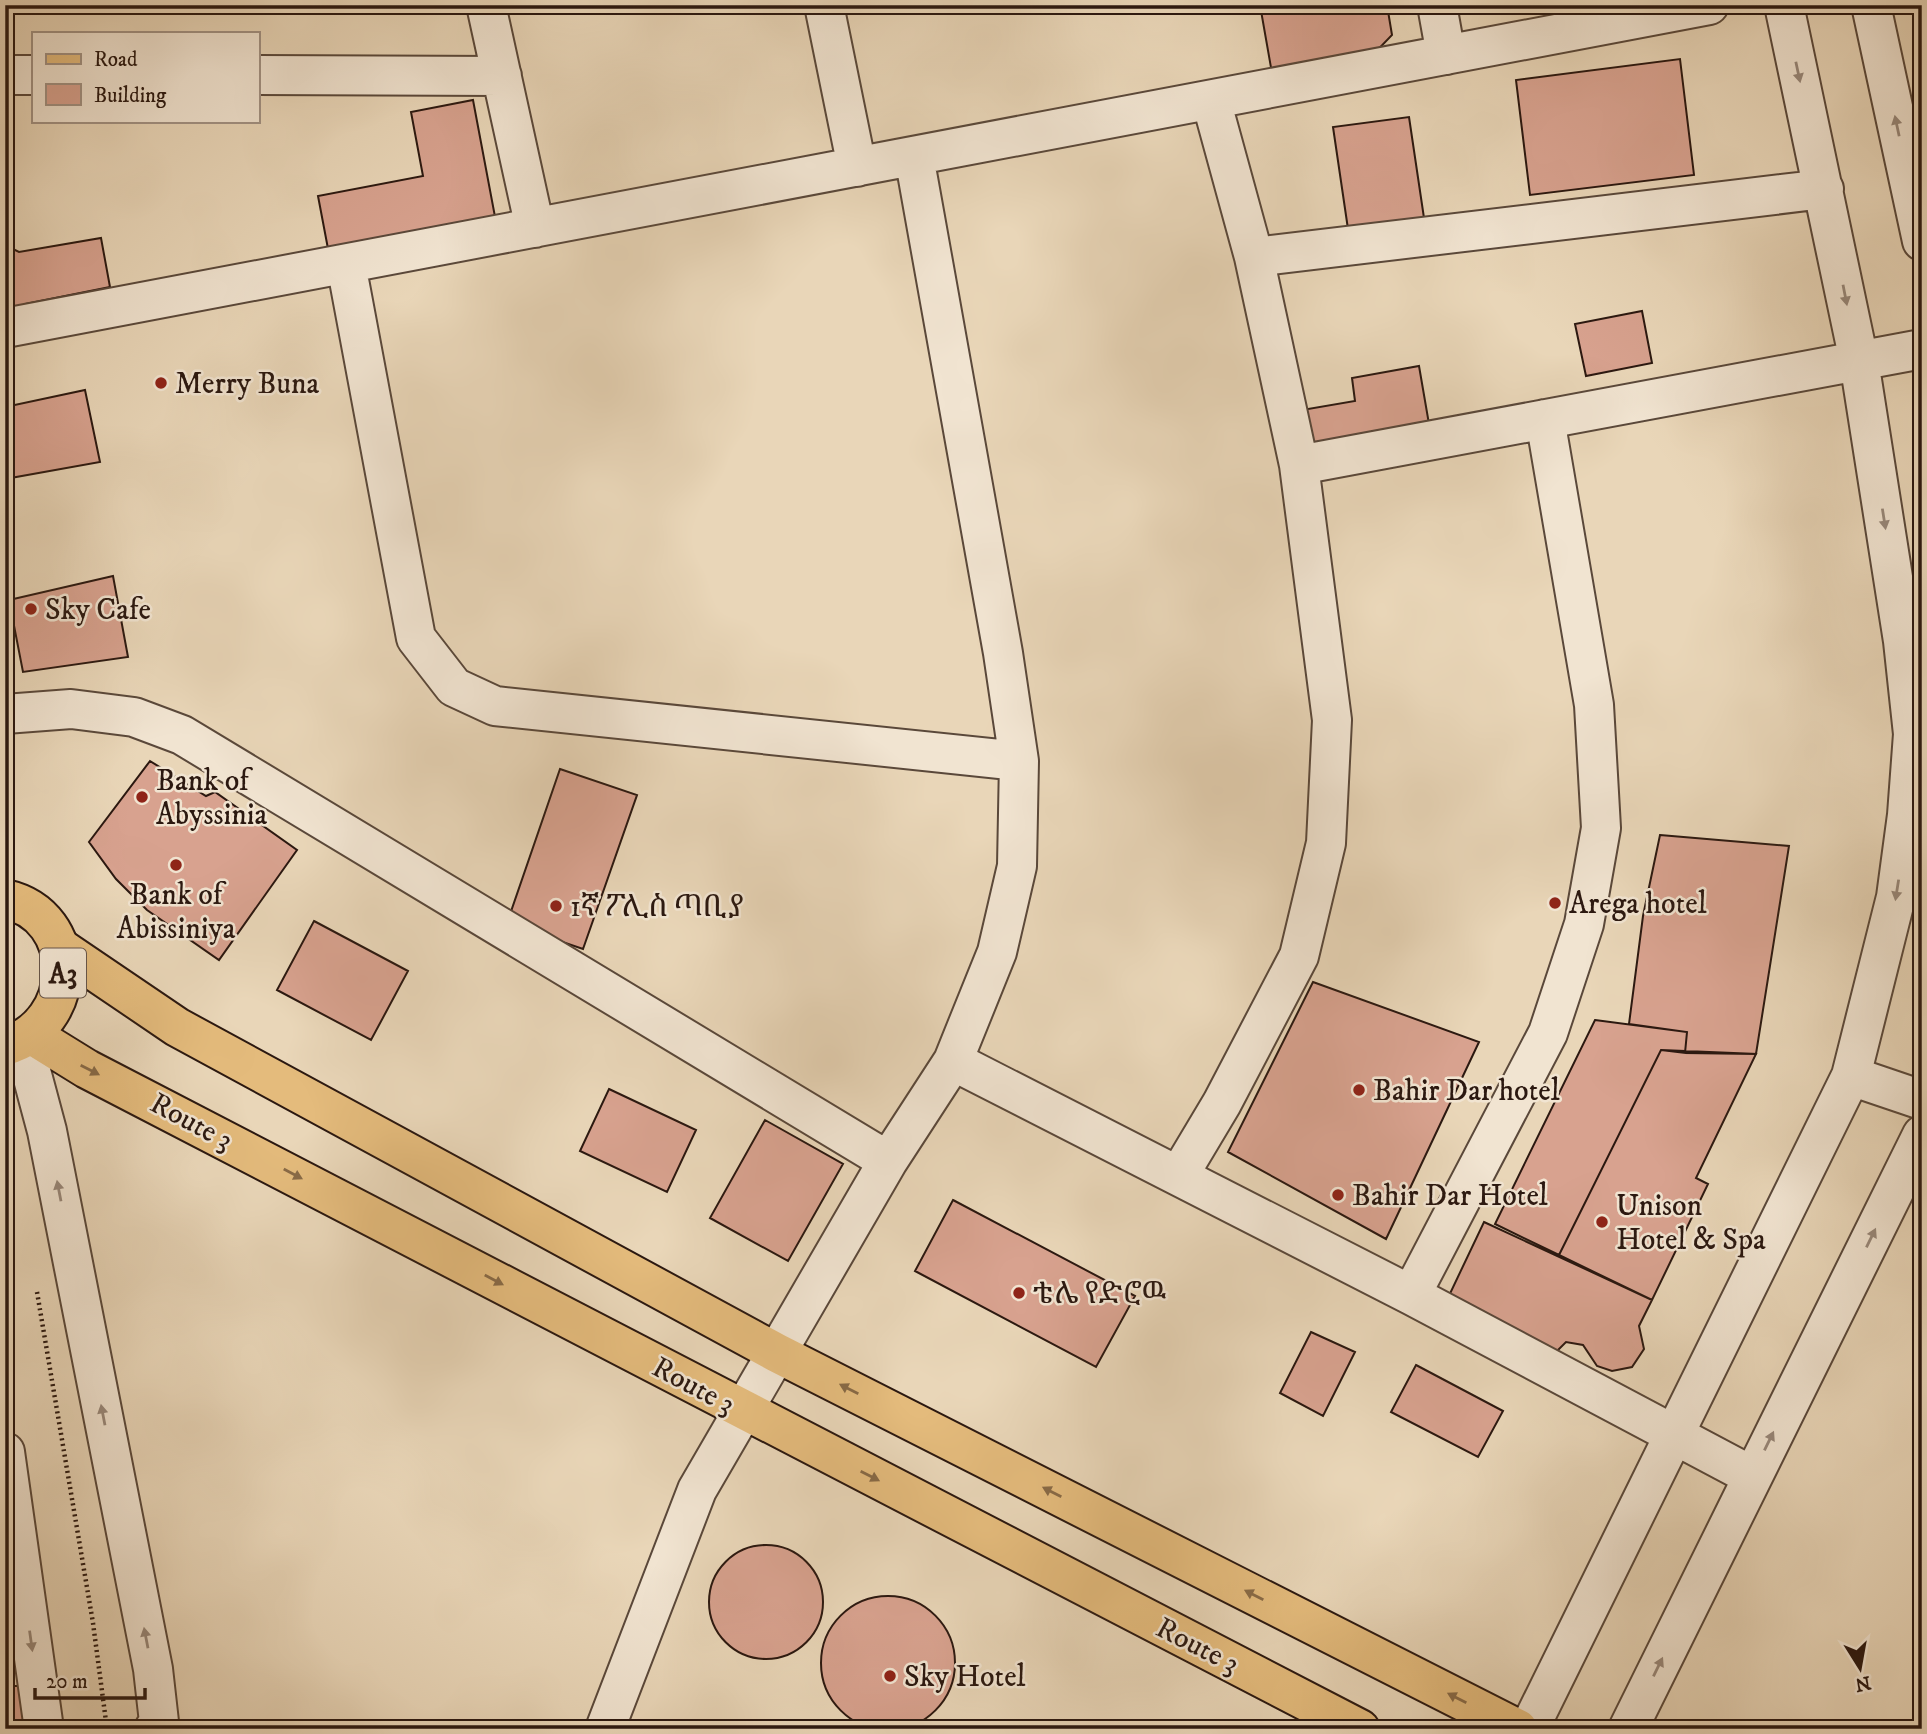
<svg xmlns="http://www.w3.org/2000/svg" width="1927" height="1734" viewBox="0 0 1927 1734" font-family="'IM FELL DW Pica','Noto Serif Ethiopic',serif">
	<style>
		.building { fill: #d8a28f; stroke: #2b1810; stroke-width: 2 }
		.lines { fill: none; stroke-linecap: round; stroke-linejoin: round }
		.minor-casing { stroke: #5a483a; stroke-width: 42 }
		.major-casing { stroke: #2b1810; stroke-width: 42 }
		.highway-casing { stroke: #2b1810; stroke-width: 42 }
		.path { stroke: #2b1810; stroke-width: 4.5; stroke-dasharray: 2 3.5; stroke-linecap: butt }
		.minor { stroke: #f1e4d1; stroke-width: 38 }
		.major { stroke: #e4bb7c; stroke-width: 38 }
		.highway { stroke: #e4bb7c; stroke-width: 38 }
		.oneway { fill: #98887a }
		.oneway2 { fill: #886a46 }
		.poi-dot { fill: #8f2418; stroke: #f1e4d1; stroke-width: 2.5 }
		.labels { text-anchor: middle; stroke-width: 5; stroke-linejoin: round; paint-order: stroke }
		.shield { fill: #f1e4d1; stroke: #66554a; stroke-width: 2 }
		.shield-label { font-size: 28px; font-weight: bold; fill: #2b1810 }
		.poi-label { font-size: 30px; fill: #2b1810; stroke: #f1e4d1; text-anchor: start }
		.street-label { font-size: 30px; fill: #2b1810; stroke: #f1e4d1 }
	</style>
	<rect width="100%" height="100%" fill="#e9d6b8"/>
	<filter id="stains"><feTurbulence type="fractalNoise" baseFrequency=".00286" numOctaves="4"/><feColorMatrix values="0 0 0 0 .2 0 0 0 0 .09 0 0 0 0 .02 0 0 0 .5 -.17"/></filter>
	<radialGradient id="worn" r=".72"><stop offset=".6" stop-color="#630" stop-opacity="0"/><stop offset="1" stop-color="#630" stop-opacity=".3"/></radialGradient>
	<path class="building" d="M1260 5H1387L1392 35 1365 63 1273 79Z
		M1680 59 1694 175 1530 195 1516 80Z
		M473 100 496 222 329 254 318 196 423 176 411 112Z
		M1409 117 1424 218 1348 229 1333 127Z
		M101 238 110 287 25 304 26 313 5 317V245L19 252Z
		M1642 311 1652 363 1586 376 1575 324Z
		M1419 366 1429 424 1309 446 1302 410 1355 401 1352 378Z
		M85 390 100 462 5 479V407Z
		M113 576 128 657 23 672 9 600Z
		M150 761 206 796 215 792 297 850 219 960 147 910 116 879 89 842Z
		M560 769 637 795 583 949 507 923Z
		M1660 835 1789 846 1756 1054 1685 1053 1687 1032 1629 1024 1643 916Z
		M314 921 408 971 371 1040 277 990Z
		M1313 982 1479 1042 1386 1239 1228 1152Z
		M1595 1020 1687 1032 1685 1053 1661 1050 1559 1255 1495 1224Z
		M1661 1050 1756 1054 1696 1178 1708 1184 1652 1300 1559 1255Z
		M609 1089 696 1130 667 1192 580 1151Z
		M765 1120 843 1164 788 1261 710 1218Z
		M953 1200 1135 1296 1096 1367 915 1271Z
		M1484 1222 1652 1300 1639 1326 1644 1349 1632 1367 1612 1371 1597 1366 1583 1345 1566 1342 1555 1353 1446 1302Z
		M1311 1332 1355 1352 1323 1416 1280 1393Z
		M1416 1365 1503 1411 1478 1457 1391 1412Z
		M709 1602a57 57 0 1 1 114 0a57 57 0 1 1-114 0Z
		M5 1571 23 1670 5 1673Z
		M821 1663a67 67 0 1 1 134 0a67 67 0 1 1-134 0Z
		M5 1686H25V1729H5Z"/>
	<g class="lines">
		<g class="minor-casing">
			<path id="minor" d="M486 5 535 228
				M824 5 857 167
				M1437 5 1446 55
				M1871 5 1922 241
				M5 75H33
				M257 75 502 76
				M1254 257 1824 189
				M346 264 416 638 454 687 495 706 1019 761
				M5 328 1709 5
				M1299 465 1922 349
				M5 714 71 709 134 717 182 735 888 1161
				M23 1041 47 1131 153 1669 159 1722 154 1729
				M953 1061 1411 1295 1752 1476
				M1851 1076 1922 1100
				M1179 1175 1222 1103 1299 956 1326 843 1332 720 1299 465 1254 257 1211 100
				M1411 1295 1548 1033 1584 924 1601 828 1594 705 1545 419
				M5 1452 44 1729
				M605 1729 697 1490 888 1161 953 1061 997 952 1017 866 1019 761 1003 653 914 156
				M1529 1729 1851 1076 1896 897 1907 815 1913 734 1903 641 1859 361 1784 5
				M1628 1729 1922 1135"/>
		</g>
		<g class="major-casing">
			<path id="major" d="M59 947 177 1027 777 1353 1518 1729
				M32 1035 87 1069 1360 1729"/>
		</g>
		<g class="highway-casing">
			<path id="highway" d="M5 899C83 916 79 1025 5 1046"/>
		</g>
		<path class="path" d="M37 1292 93 1623 107 1729"/>
		<use href="#minor" class="minor"/>
		<use href="#major" class="major"/>
		<use href="#highway" class="highway"/>
	</g>
	<defs><path id="oneway-solid" d="M-6-.8H1V-3.2L6.5 0L1 3.2V.8H-6Z" transform="scale(1.75)"/></defs>
	<g class="oneway">
		<use href="#oneway-solid" transform="translate(1798 72) rotate(78)"/>
		<use href="#oneway-solid" transform="translate(1897 126) rotate(-102)"/>
		<use href="#oneway-solid" transform="translate(1845 295) rotate(79)"/>
		<use href="#oneway-solid" transform="translate(1884 519) rotate(81)"/>
		<use href="#oneway-solid" transform="translate(1897 890) rotate(99)"/>
		<use href="#oneway-solid" transform="translate(59 1191) rotate(-101)"/>
		<use href="#oneway-solid" transform="translate(1871 1238) rotate(-64)"/>
		<use href="#oneway-solid" transform="translate(103 1415) rotate(-101)"/>
		<use href="#oneway-solid" transform="translate(1769 1441) rotate(-64)"/>
		<use href="#oneway-solid" transform="translate(146 1638) rotate(-101)"/>
		<use href="#oneway-solid" transform="translate(31 1641) rotate(82)"/>
		<use href="#oneway-solid" transform="translate(1658 1667) rotate(-64)"/>
	</g>
	<g class="oneway2">
		<use href="#oneway-solid" transform="translate(90 1070) rotate(27)"/>
		<use href="#oneway-solid" transform="translate(293 1174) rotate(28)"/>
		<use href="#oneway-solid" transform="translate(494 1280) rotate(28)"/>
		<use href="#oneway-solid" transform="translate(849 1389) rotate(-153)"/>
		<use href="#oneway-solid" transform="translate(870 1476) rotate(27)"/>
		<use href="#oneway-solid" transform="translate(1052 1492) rotate(-153)"/>
		<use href="#oneway-solid" transform="translate(1254 1595) rotate(-153)"/>
		<use href="#oneway-solid" transform="translate(1457 1698) rotate(-153)"/>
	</g>
	<g class="poi-dot">
		<circle cx="161" cy="383" r="7"/>
		<circle cx="31" cy="609" r="7"/>
		<circle cx="142" cy="797" r="7"/>
		<circle cx="176" cy="865" r="7"/>
		<circle cx="1555" cy="903" r="7"/>
		<circle cx="556" cy="906" r="7"/>
		<circle cx="1359" cy="1090" r="7"/>
		<circle cx="1338" cy="1195" r="7"/>
		<circle cx="1602" cy="1222" r="7"/>
		<circle cx="1019" cy="1293" r="7"/>
		<circle cx="890" cy="1676" r="7"/>
	</g>
	<g class="labels">
		<rect class="shield" x="40" y="948.5" width="46" height="49" rx="5"/>
		<g class="shield-label">
			<text x="63" y="983">A3</text>
		</g>
		<g class="poi-label">
			<text x="175" y="393">Merry Buna</text>
			<text x="45" y="619">Sky Cafe</text>
			<text x="156" y="790">Bank of<tspan x="156" dy="34">Abyssinia</tspan></text>
			<text x="176" y="904" text-anchor="middle">Bank of<tspan x="176" dy="34">Abissiniya</tspan></text>
			<text x="1569" y="913">Arega hotel</text>
			<text x="570" y="916">1ኛ ፖሊስ ጣቢያ</text>
			<text x="1373" y="1100">Bahir Dar hotel</text>
			<text x="1352" y="1205">Bahir Dar Hotel</text>
			<text x="1616" y="1215">Unison<tspan x="1616" dy="34">Hotel &amp; Spa</tspan></text>
			<text x="1033" y="1303">ቴሌ የድሮዉ</text>
			<text x="904" y="1686">Sky Hotel</text>
		</g>
		<g class="street-label">
			<text transform="translate(192 1121) rotate(28)" y="10">Route 3</text>
			<text transform="translate(694 1385) rotate(28)" y="10">Route 3</text>
			<text transform="translate(1198 1645) rotate(27)" y="10">Route 3</text>
		</g>
	</g>
	<rect width="1927" height="1734" fill="none" stroke="#e9d6b8" stroke-width="28"/>
	<rect x="7" y="7" width="1913" height="1720" fill="none" stroke="#2b1810" stroke-width="3.5"/>
	<rect x="14" y="14" width="1899" height="1706" fill="none" stroke="#2b1810" stroke-width="2"/>
	<rect x="32" y="32" width="228" height="91" fill="#f1e4d1" stroke="#a29284" stroke-width="2"/>
	<rect x="46" y="54" width="35" height="10" fill="#e4bb7c" stroke="#a29284" stroke-width="2"/>
	<text x="94" y="66" font-size="21" fill="#2b1810">Road</text>
	<rect x="46" y="84" width="35" height="21" fill="#d8a28f" stroke="#a29284" stroke-width="2"/>
	<text x="94" y="102" font-size="21" fill="#2b1810">Building</text>
	<g transform="translate(1860 1668) rotate(169)" stroke="#f1e4d1" stroke-width="5" paint-order="stroke">
	<path d="M0-5L12 26L0 18L-12 26Z" fill="#2b1810"/>
	<text y="-10" font-size="19" font-weight="bold" text-anchor="middle" fill="#2b1810">N</text>
	</g>
	<path d="M35 1688v10h110v-10" fill="none" stroke="#2b1810" stroke-width="3.5"/>
	<text x="46" y="1688" font-size="21" fill="#2b1810" stroke="#f1e4d1" stroke-width="5" paint-order="stroke">20 m</text>
	<rect width="100%" height="100%" filter="url(#stains)"/>
	<rect width="100%" height="100%" fill="url(#worn)"/>
</svg>
